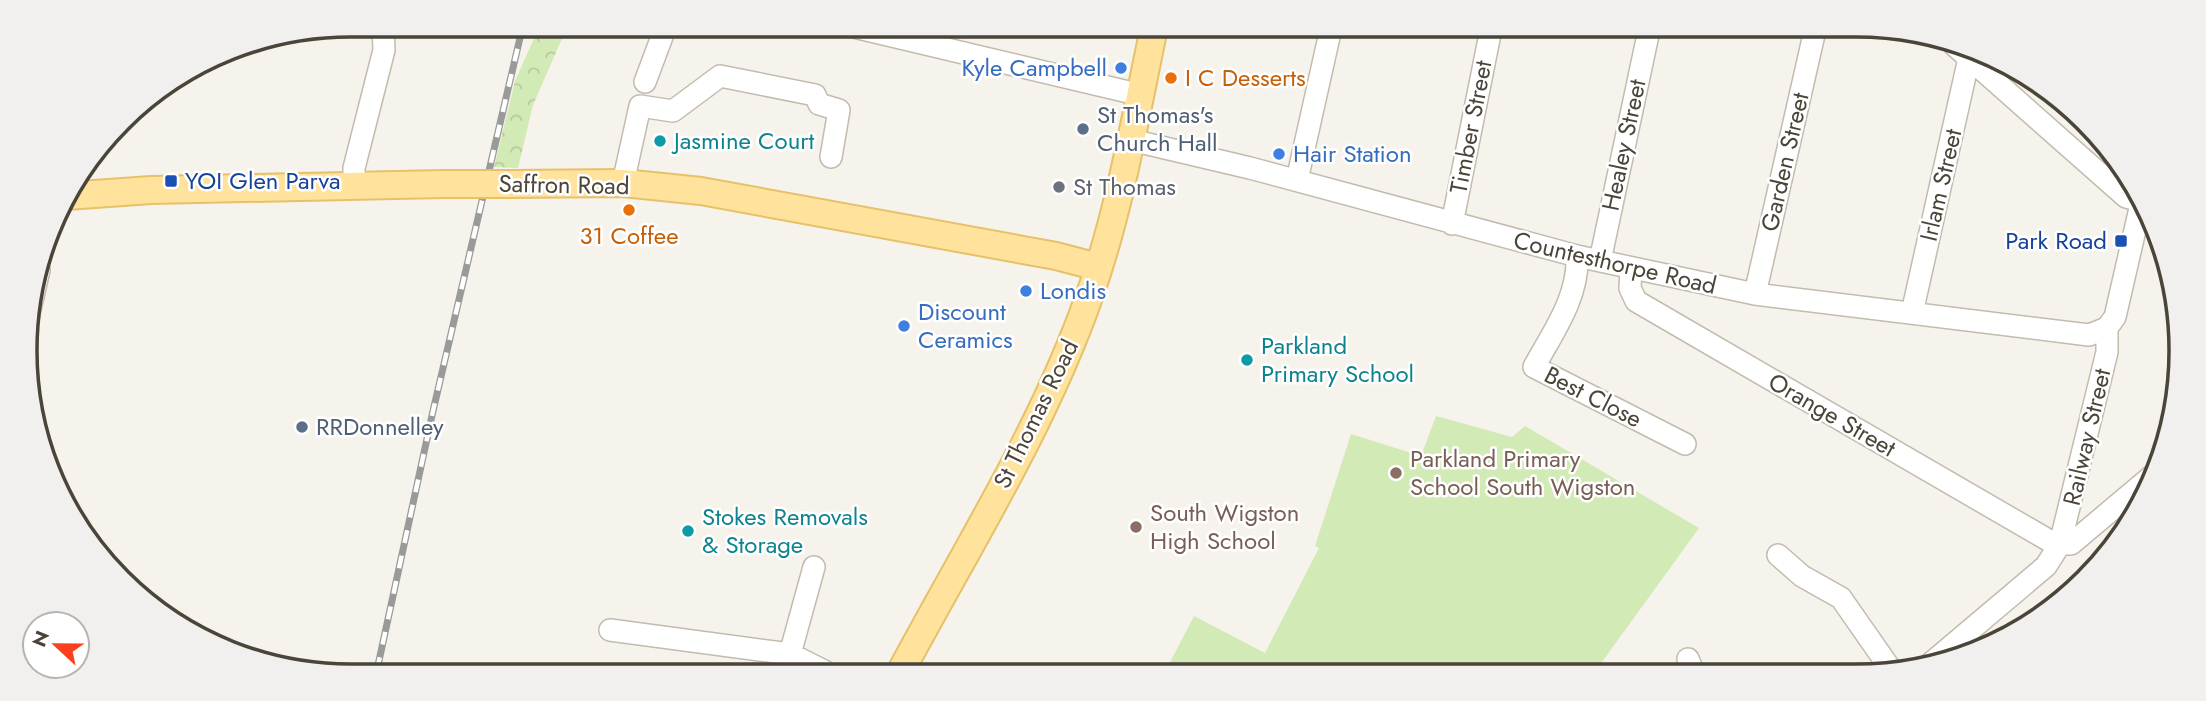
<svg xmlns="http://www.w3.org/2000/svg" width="2206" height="701" viewBox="0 0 2206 701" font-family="Jost,sans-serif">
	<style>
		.forest { fill: url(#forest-crowns) }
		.green { fill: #d2eab5 }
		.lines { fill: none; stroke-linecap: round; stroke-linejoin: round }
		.minor-casing { stroke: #c2bbae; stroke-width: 24 }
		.major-casing { stroke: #e6c16a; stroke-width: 30 }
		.minor { stroke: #fff; stroke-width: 21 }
		.major { stroke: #ffe39c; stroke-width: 26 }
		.rail-casing { stroke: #9a9a9a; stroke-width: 7 }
		.rail { stroke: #fff; stroke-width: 4.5; stroke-dasharray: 13; stroke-linecap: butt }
		.major-bridge-casing { stroke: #e6c16a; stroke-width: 30; stroke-linecap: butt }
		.major-bridge { stroke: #ffe39c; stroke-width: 26 }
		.shop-dot { fill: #3f7fe0; stroke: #fff; stroke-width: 2.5 }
		.food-dot { fill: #e8710a; stroke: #fff; stroke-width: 2.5 }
		.service-dot { fill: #5c6f8a; stroke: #fff; stroke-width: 2.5 }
		.culture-dot { fill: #0f9aa8; stroke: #fff; stroke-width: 2.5 }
		.transit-dot { fill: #1a4fb4; stroke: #fff; stroke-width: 2.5 }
		.worship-dot { fill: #6b7280; stroke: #fff; stroke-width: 2.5 }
		.education-dot { fill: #8d6e63; stroke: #fff; stroke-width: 2.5 }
		.labels { text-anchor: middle; stroke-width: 5; stroke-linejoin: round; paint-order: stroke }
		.shop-label { font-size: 24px; fill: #366cbe; stroke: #fff; text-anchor: start }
		.food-label { font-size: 24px; fill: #c56008; stroke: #fff; text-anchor: start }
		.service-label { font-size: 24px; fill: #4e5e75; stroke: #fff; text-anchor: start }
		.street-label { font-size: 24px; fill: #4b4439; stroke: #fff }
		.culture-label { font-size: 24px; fill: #0d838f; stroke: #fff; text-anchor: start }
		.transit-label { font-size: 24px; fill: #164399; stroke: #fff; text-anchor: start }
		.worship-label { font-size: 24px; fill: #5b616d; stroke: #fff; text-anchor: start }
		.education-label { font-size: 24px; fill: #785e54; stroke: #fff; text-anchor: start }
		.rim { fill: none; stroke: #4b4439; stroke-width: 3.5 }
	</style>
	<defs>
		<pattern id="forest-crowns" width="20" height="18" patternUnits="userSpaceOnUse" patternTransform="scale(1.75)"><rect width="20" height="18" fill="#d2eab5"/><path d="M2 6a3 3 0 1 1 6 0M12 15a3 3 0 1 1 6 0" fill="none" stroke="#b6ca9c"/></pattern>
	</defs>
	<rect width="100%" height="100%" fill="#f6f3ec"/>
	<path class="forest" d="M540 25H568L533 105 518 168 494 167 515 81Z"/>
	<path class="green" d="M1436 416 1512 437 1525 426 1699 528 1594 673 1165 672 1194 616 1265 653 1319 548 1315 546 1351 434 1421 456Z"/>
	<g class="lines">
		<g class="minor-casing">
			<path id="minor" d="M854 27 1141 95
				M1954 45 2126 197 2140 201
				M645 82 666 26
				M1131 140 1250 168 1577 256 1755 294 2089 335 2107 328 2115 317 2141 204
				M1297 180 1331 28
				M623 183 640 106 673 111 720 76 815 95 819 104 839 110 831 157
				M354 185V168L384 50 383 25
				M1452 224 1491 29
				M1577 256C1579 297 1553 332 1534 367L1685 444
				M1600 261 1649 30
				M1631 268 1630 288 1636 301 2048 540 2060 544 2107 352V328
				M1755 294 1815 30
				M1912 313 1969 58
				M28 318 39 270
				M1778 555 1802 576 1841 598 1894 674
				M610 630 790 654 824 671
				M790 654 814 567
				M1688 659 1694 673
				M1930 664 2046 566 2060 544H2071L2153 475"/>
		</g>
		<g class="major-casing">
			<path id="major" d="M510 184 623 183 701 191 1056 256 1098 267
				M66 196 151 190 443 184
				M901 671C966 549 1043 428 1089 297 1120 210 1135 118 1154 28"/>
		</g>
		<use href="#minor" class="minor"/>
		<use href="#major" class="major"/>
		<g class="rail-casing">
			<path id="rail" d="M377 670 433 411 523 25"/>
		</g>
		<use href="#rail" class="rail"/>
		<g class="major-bridge-casing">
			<path id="major-bridge" d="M443 184H510"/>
		</g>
		<use href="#major-bridge" class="major-bridge"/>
	</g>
	<g class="shop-dot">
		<circle cx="1121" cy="68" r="7"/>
		<circle cx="1279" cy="154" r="7"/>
		<circle cx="1026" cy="291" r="7"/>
		<circle cx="904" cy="326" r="7"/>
	</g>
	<g class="food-dot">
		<circle cx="1171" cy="78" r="7"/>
		<circle cx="629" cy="210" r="7"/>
	</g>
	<g class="service-dot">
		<circle cx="1083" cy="129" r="7"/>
		<circle cx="302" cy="427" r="7"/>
	</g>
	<g class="culture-dot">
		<circle cx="660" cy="141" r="7"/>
		<circle cx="1247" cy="360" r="7"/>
		<circle cx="688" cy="531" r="7"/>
	</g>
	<g class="transit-dot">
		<rect x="164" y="174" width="14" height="14" rx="3.5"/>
		<rect x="2114" y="234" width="14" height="14" rx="3.5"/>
	</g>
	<circle class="worship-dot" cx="1059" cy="187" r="7"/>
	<g class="education-dot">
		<circle cx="1396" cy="473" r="7"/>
		<circle cx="1136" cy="527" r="7"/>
	</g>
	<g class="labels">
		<g class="shop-label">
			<text x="1107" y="76" text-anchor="end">Kyle Campbell</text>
			<text x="1293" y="162">Hair Station</text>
			<text x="1040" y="299">Londis</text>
			<text x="918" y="320">Discount<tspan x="918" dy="28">Ceramics</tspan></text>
		</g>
		<g class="food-label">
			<text x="1185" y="86">I C Desserts</text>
			<text x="629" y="244" text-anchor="middle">31 Coffee</text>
		</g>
		<g class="service-label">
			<text x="1097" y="123">St Thomas's<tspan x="1097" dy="28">Church Hall</tspan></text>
			<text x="316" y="435">RRDonnelley</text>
		</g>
		<g class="street-label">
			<text transform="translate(1471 127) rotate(-79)" y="8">Timber Street</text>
			<text transform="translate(1624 145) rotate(-78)" y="8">Healey Street</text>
			<text transform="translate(1785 162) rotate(-77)" y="8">Garden Street</text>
			<text transform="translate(564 185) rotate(1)" y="8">Saffron Road</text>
			<text transform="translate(1941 185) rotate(-77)" y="8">Irlam Street</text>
			<text transform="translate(1615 263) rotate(13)" y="8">Countesthorpe Road</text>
			<text transform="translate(1593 397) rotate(27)" y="8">Best Close</text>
			<text transform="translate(1036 414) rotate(-64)" y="8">St Thomas Road</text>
			<text transform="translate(1832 415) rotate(30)" y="8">Orange Street</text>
			<text transform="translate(2087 437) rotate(-77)" y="8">Railway Street</text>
		</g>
		<g class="culture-label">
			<text x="674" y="149">Jasmine Court</text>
			<text x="1261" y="354">Parkland<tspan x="1261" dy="28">Primary School</tspan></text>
			<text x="702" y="525">Stokes Removals<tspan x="702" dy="28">&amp; Storage</tspan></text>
		</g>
		<g class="transit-label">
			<text x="185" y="189">YOI Glen Parva</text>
			<text x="2107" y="249" text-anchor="end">Park Road</text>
		</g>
		<g class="worship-label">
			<text x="1073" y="195">St Thomas</text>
		</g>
		<g class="education-label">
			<text x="1410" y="467">Parkland Primary<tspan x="1410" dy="28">School South Wigston</tspan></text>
			<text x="1150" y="521">South Wigston<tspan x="1150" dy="28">High School</tspan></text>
		</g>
	</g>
	<path d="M0 0H2206V701H0ZM350 37H1856A313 313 0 0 1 2169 350V351A313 313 0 0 1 1856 664H350A313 313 0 0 1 37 351V350A313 313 0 0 1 350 37Z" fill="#f1f0ef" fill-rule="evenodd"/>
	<path class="rim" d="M350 37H1856A313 313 0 0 1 2169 350V351A313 313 0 0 1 1856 664H350A313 313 0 0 1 37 351V350A313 313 0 0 1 350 37Z"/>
	<g transform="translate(56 645) rotate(292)"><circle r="33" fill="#ffffff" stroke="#b7b4b0" stroke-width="2"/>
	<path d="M0-5L12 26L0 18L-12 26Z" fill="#fc3f1d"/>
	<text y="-10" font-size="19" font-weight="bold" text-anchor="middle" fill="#4b4439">N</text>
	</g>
</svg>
